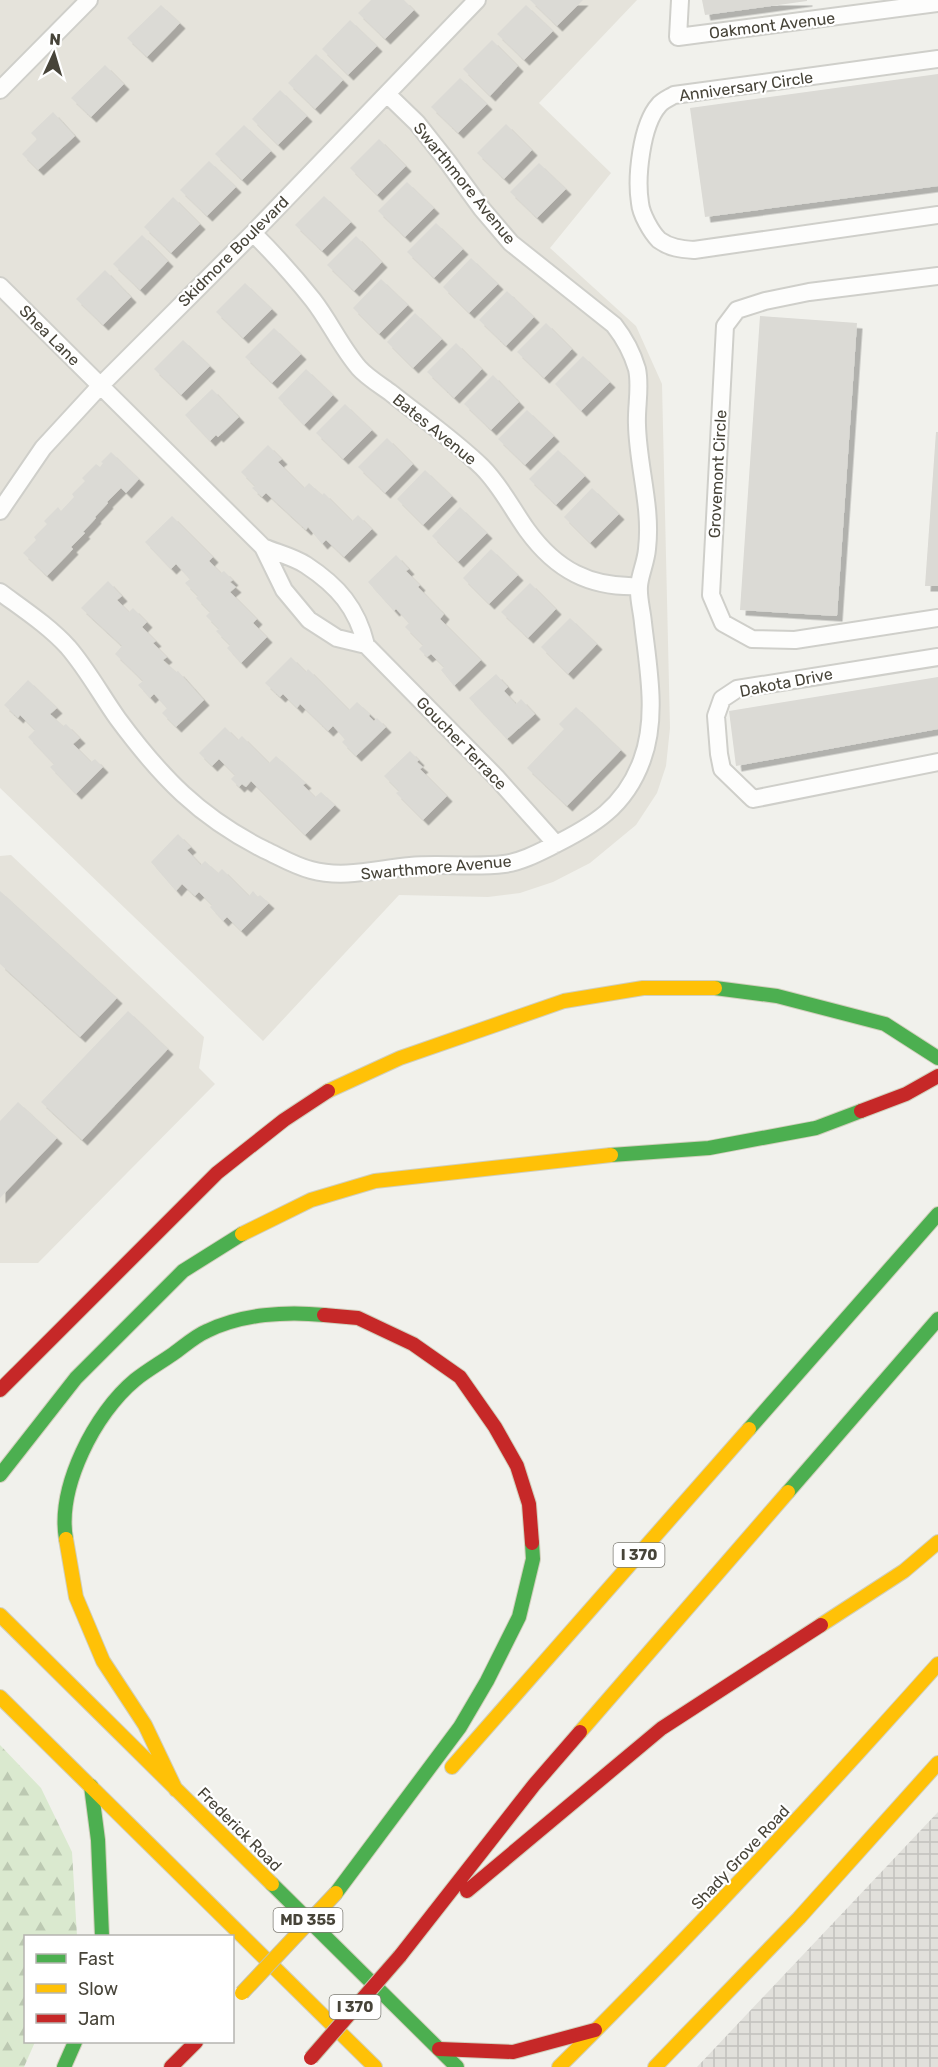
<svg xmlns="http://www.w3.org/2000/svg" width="938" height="2067" viewBox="0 0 938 2067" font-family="Rubik,sans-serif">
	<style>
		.residential { fill: #e5e3db }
		.industrial { fill: url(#industrial-grid) }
		.forest { fill: url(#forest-firs) }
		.building { fill: #dbdad5; filter: url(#shadow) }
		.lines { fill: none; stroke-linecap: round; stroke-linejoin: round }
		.street-casing { stroke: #cfcfca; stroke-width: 20 }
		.fast-casing { stroke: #d1cfbc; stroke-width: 16 }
		.slow-casing { stroke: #d1cfbc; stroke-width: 16 }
		.jam-casing { stroke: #d1cfbc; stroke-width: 16 }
		.street { stroke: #fdfdfc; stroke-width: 16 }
		.fast { stroke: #4caf50; stroke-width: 14 }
		.slow { stroke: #ffc107; stroke-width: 14 }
		.jam { stroke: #c62828; stroke-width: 14 }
		.slow-bridge-casing { stroke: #c6c2ab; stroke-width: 16; stroke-linecap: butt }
		.jam-bridge-casing { stroke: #c6c2ab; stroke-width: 16; stroke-linecap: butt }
		.slow-bridge { stroke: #ffc107; stroke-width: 14 }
		.jam-bridge { stroke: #c62828; stroke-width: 14 }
		.labels { text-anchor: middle; stroke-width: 4.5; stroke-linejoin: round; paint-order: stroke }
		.shield { fill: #fff; stroke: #7e7c74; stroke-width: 1.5 }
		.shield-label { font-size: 15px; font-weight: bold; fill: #474439 }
		.street-label { font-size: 16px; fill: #474439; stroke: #fff }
	</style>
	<defs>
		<pattern id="industrial-grid" width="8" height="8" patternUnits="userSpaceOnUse" patternTransform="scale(1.5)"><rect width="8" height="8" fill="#e1e0db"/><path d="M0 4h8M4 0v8" fill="none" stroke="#c2c1bd"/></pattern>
		<pattern id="forest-firs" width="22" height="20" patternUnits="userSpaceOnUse" patternTransform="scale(1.5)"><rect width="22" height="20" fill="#dae9cf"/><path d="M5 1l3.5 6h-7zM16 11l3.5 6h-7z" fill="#bcc9b2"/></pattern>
		<filter id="shadow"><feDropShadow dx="5.5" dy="5.5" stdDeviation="0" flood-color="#0004"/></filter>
	</defs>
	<rect width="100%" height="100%" fill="#f1f1ec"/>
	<path class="residential" d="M0 0H637L539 103 611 173 550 248 636 326 662 384 670 728 666 766 657 793 636 825 590 863 553 882 520 893 488 897 399 895 263 1041 0 788Z
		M11 855 204 1037 199 1068 215 1084 38 1263H0V856Z"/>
	<path class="industrial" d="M938 1812V2067H697Z"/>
	<path class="forest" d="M0 1745 41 1788 72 1852 77 1936H26V2042H35L24 2067H0Z"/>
	<path class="building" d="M371 0H404L414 10 385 39 358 13Z
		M530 0H583L557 26Z
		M702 0H807V1L705 15Z
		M161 5 180 23 147 57 127 38Z
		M526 5 553 31 524 60 497 34Z
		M350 20 377 46 348 75 322 49Z
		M492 40 518 66 490 96 463 69Z
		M316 54 343 80 315 109 288 83Z
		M105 65 124 84 91 117 71 98Z
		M938 74V186L705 217 690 108Z
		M460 78 487 104 458 133 431 107Z
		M280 90 307 116 278 145 252 119Z
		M53 112 75 136 38 170 22 154 37 139 31 133Z
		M506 124 532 150 504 179 477 153Z
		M244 125 271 151 242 180 215 154Z
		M379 139 406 166 377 195 350 168Z
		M209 161 236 187 207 216 180 190Z
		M539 163 566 189 537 218 510 192Z
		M407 182 434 208 405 237 378 211Z
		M324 196 351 222 322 251 295 225Z
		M173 197 200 224 171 253 144 227Z
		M436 223 463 249 434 278 407 252Z
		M142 235 168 261 140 290 113 264Z
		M356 236 382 262 354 291 327 265Z
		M471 258 498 284 469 313 443 287Z
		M105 270 131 297 103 325 76 299Z
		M381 279 408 305 379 334 353 308Z
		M245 283 272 309 243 338 216 312Z
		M507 291 534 317 506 346 479 320Z
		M415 313 442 339 413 368 387 342Z
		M760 316 857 323 837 616 740 610Z
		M546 323 572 349 544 378 517 352Z
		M274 328 301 354 272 383 245 357Z
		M183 340 210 366 181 395 154 369Z
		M456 343 482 369 454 398 427 372Z
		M583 356 610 382 581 411 555 384Z
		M306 369 333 395 304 425 278 398Z
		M493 375 519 402 491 430 464 404Z
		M212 389 239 417 218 437 216 435 210 441 185 415Z
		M345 404 372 430 343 459 316 433Z
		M527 410 554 436 525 465 498 439Z
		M936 432H938V586H925Z
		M387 438 413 464 385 493 358 467Z
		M268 445 282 459 278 462 304 488 309 483 322 495 324 493 352 521 358 515 372 529 344 557 326 540 322 544 308 527 306 530 266 493 262 497 252 488 255 486 241 472Z
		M558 450 585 476 556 505 529 479Z
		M111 452 139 479 126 493 121 488 107 502 108 503 95 517 96 518 83 532 85 533 71 547 73 549 47 576 23 553 36 540 34 537 47 524 44 521 58 507 61 511 74 497 72 494 85 481 82 478 96 464 100 467 103 463 101 462Z
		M425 470 452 496 423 525 397 499Z
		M592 488 619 514 590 543 564 517Z
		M460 507 487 533 458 562 432 536Z
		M172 516 213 557 209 561 221 573 224 571 233 580 230 582 236 587 230 592 257 619 253 623 267 637 241 663 227 648 230 645 216 631 219 629 206 616 210 612 196 598 198 596 185 583 190 579 176 564 171 569 145 542Z
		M491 549 518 575 489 604 463 578Z
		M396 555 409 569 406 571 420 585 418 587 444 614 440 619 481 660 454 686 441 670 444 667 431 654 427 657 419 649 423 645 405 627 409 623 396 609 394 611 368 582Z
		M108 581 122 596 117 600 129 612 133 608 147 622 142 627 156 641 153 643 167 657 163 660 176 672 178 671 204 700 176 727 162 713 167 708 154 694 150 698 138 685 143 681 115 654 122 646 81 608Z
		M530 583 556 609 528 638 501 612Z
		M570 618 597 644 568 674 541 647Z
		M291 657 306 672 308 669 349 710 357 702 370 714 369 716 374 721 377 718 386 727 356 756 342 742 345 739 333 726 328 731 300 704 297 708 283 694 280 697 265 683Z
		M496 674 508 687 504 691 516 704 521 699 535 714 507 739 469 698Z
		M938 677V729L736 766 729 711Z
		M28 680 57 708 50 714 63 726 66 724 80 738 73 744 91 762 95 759 103 767 76 794 50 767 54 764 28 737 35 730 20 715 18 718 4 705Z
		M576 707 621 750 567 806 527 768 564 729 559 724Z
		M225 727 238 740 242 736 269 763 276 756 306 783 303 785 315 797 321 792 335 805 305 835 251 781 246 787 242 784 239 787 231 779 235 775 219 759 212 766 199 753Z
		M410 751 419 760 417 762 423 767 420 769 447 796 423 820 396 793 399 791 384 776Z
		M178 834 191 847 187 850 201 865 205 861 218 873 222 869 249 896 253 891 258 897 260 895 269 903 241 931 227 917 223 921 210 907 212 905 199 892 195 896 182 884 176 891 151 862Z
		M0 891 117 998 80 1037 0 964Z
		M128 1011 168 1049 82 1140 41 1102Z
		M18 1102 57 1138 0 1198V1121Z"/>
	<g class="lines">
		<g class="street-casing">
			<path id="street" d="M680 0 678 37 938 3
				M938 59 674 95C669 98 662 101 659 105 641 125 636 178 640 203 641 214 651 232 659 240 670 248 681 249 694 250L938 215
				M0 90 89 0
				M253 233C274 254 294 276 313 300 330 322 341 347 359 368 367 377 380 385 391 393 421 417 454 440 482 467 501 486 512 509 527 530 556 570 590 588 639 586
				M938 276 809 292 765 301 737 310 725 326 711 595 723 623 752 639 795 640 938 618
				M0 286 263 547 284 590 309 620 337 638 366 645
				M0 511 43 448 101 385 253 233 477 0
				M263 547C277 553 294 557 306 565 338 586 357 608 366 645L496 777 556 844
				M0 592C23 609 49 626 68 647 87 669 101 695 118 719 161 777 199 817 265 850 280 857 295 866 311 870 344 879 377 869 410 866 441 863 473 868 504 864 520 862 536 854 550 847 593 826 625 807 642 760 658 717 648 667 643 623 642 611 638 598 639 586 640 574 646 562 647 549 652 507 638 467 637 425 636 407 641 387 637 369 632 352 625 339 614 325L511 243 482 209 447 161 417 123 387 94
				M938 657 737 689 722 699 716 716 719 754 722 769 753 799 938 762"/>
		</g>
		<g class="fast-casing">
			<path id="fast" d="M715 988 777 996 885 1024 938 1058
				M611 1155 709 1148 816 1128 861 1111
				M749 1429 938 1214
				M0 1475 76 1378 183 1271 242 1234
				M788 1492 938 1319
				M66 1539C57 1487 95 1413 135 1380 146 1371 160 1363 173 1354 183 1347 195 1336 207 1331 242 1314 286 1311 324 1315
				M91 1786 98 1840 102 1936
				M272 1884 457 2067
				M336 1893 460 1727 487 1681 519 1617 533 1559 532 1543
				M64 2067 75 2042"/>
		</g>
		<g class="slow-casing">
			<path id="slow" d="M328 1091 400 1058 564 1001 643 988H715
				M242 1234 311 1200 375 1181 611 1155
				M66 1539 76 1597 103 1661 145 1725 176 1790
				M0 1615 272 1884
				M821 1625 904 1571 938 1542
				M0 1697 375 2067
				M580 1732 788 1492
				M452 1767 749 1429
				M559 2067C690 1937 815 1802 938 1664
				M655 2067 799 1918 938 1763"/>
		</g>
		<g class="jam-casing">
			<path id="jam" d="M861 1111 906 1094 938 1076
				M324 1315 358 1318 413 1344 460 1377 495 1427 517 1466 529 1504 532 1543
				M0 1390 217 1173 284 1120 328 1091
				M467 1891 662 1728 821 1625
				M400 1956 534 1785 580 1732
				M439 2049 513 2052 595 2030
				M171 2067 196 2042"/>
		</g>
		<use href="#street" class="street"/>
		<use href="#fast" class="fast"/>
		<use href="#slow" class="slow"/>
		<use href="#jam" class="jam"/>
		<g class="slow-bridge-casing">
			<path id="slow-bridge" d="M242 1993 336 1893"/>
		</g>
		<g class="jam-bridge-casing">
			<path id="jam-bridge" d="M311 2058 400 1956"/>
		</g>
		<use href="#slow-bridge" class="slow-bridge"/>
		<use href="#jam-bridge" class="jam-bridge"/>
	</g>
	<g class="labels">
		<g class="shield">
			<rect x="613.5" y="1543" width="51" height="24" rx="4.5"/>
			<rect x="273.5" y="1908" width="69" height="24" rx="4.5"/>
			<rect x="329.5" y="1995" width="51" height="24" rx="4.5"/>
		</g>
		<g class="shield-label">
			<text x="639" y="1560">I 370</text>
			<text x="308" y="1925">MD 355</text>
			<text x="355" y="2012">I 370</text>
		</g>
		<g class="street-label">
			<text transform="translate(772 25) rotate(-7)" y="6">Oakmont Avenue</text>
			<text transform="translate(746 86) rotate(-8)" y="6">Anniversary Circle</text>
			<text transform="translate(465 183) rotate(51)" y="6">Swarthmore Avenue</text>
			<text transform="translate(233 251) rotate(-45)" y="6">Skidmore Boulevard</text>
			<text transform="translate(50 335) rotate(45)" y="6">Shea Lane</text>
			<text transform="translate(435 429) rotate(39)" y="6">Bates Avenue</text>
			<text transform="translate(717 474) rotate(-87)" y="6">Grovemont Circle</text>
			<text transform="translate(786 682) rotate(-11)" y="6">Dakota Drive</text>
			<text transform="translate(462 743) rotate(46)" y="6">Goucher Terrace</text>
			<text transform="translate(436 867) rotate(-5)" y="6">Swarthmore Avenue</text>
			<text transform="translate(240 1829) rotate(45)" y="6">Frederick Road</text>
			<text transform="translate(740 1857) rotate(-47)" y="6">Shady Grove Road</text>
		</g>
	</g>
	<rect x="24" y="1935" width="210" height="108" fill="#ffffff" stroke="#b5b4b0" stroke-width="1.5"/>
	<rect x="36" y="1954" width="30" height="9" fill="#4caf50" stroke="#b5b4b0" stroke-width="1.5"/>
	<text x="78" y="1965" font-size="18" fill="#474439">Fast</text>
	<rect x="36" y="1984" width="30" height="9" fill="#ffc107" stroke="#b5b4b0" stroke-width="1.5"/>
	<text x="78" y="1995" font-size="18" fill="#474439">Slow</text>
	<rect x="36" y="2014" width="30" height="9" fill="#c62828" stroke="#b5b4b0" stroke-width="1.5"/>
	<text x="78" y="2025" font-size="18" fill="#474439">Jam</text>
	<g transform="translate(54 54) rotate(4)" stroke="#ffffff" stroke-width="4.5" paint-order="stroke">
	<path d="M0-4.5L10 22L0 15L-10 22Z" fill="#474439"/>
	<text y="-9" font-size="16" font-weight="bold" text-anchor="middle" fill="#474439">N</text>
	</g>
</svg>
